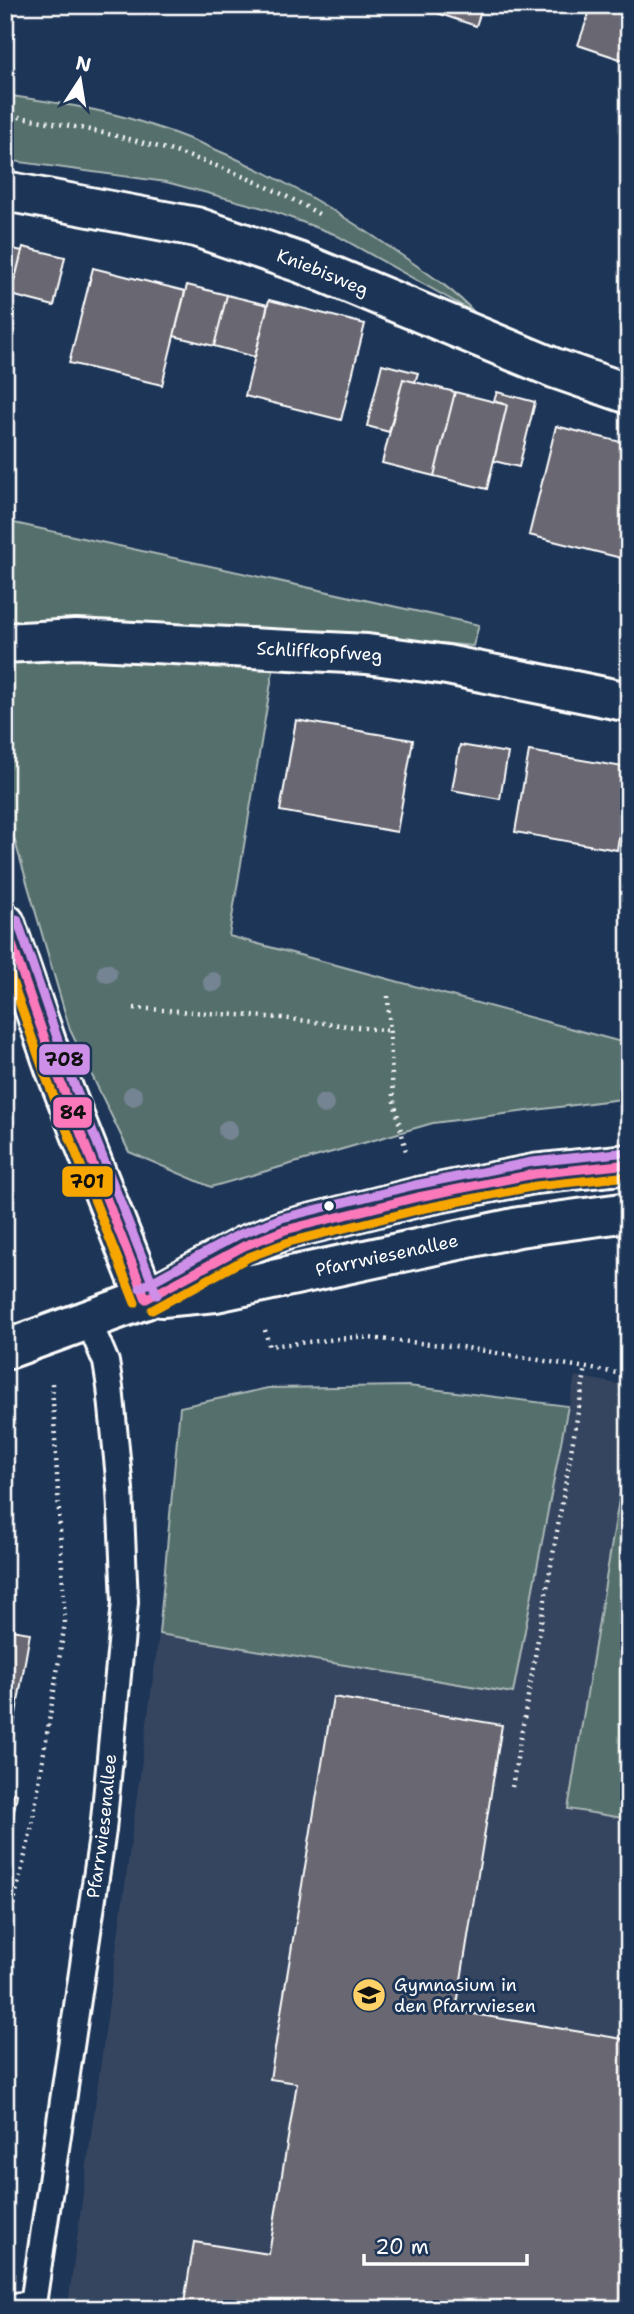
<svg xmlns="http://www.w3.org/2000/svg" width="634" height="2314" viewBox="0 0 634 2314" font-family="'Shantell Sans',sans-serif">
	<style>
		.built { fill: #34445f }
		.green { fill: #556f6c; stroke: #aab7b6; stroke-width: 2 }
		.building { fill: #696772; stroke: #fff; stroke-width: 2 }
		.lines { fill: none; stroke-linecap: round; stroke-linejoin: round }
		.service-casing { stroke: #fff; stroke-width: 30 }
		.minor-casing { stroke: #fff; stroke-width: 44 }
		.secondary-casing { stroke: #fff; stroke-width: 44 }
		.path { stroke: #fff; stroke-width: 4.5; stroke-dasharray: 2 5; stroke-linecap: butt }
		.service { stroke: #1d3557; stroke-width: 24 }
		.minor { stroke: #1d3557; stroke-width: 38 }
		.secondary { stroke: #1d3557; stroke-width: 38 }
		.bus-1-casing { stroke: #1d3557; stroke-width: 14 }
		.bus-2-casing { stroke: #1d3557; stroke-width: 14 }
		.bus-3-casing { stroke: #1d3557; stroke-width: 14 }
		.bus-1 { stroke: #fb79bb; stroke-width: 9 }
		.bus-2 { stroke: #f7a600; stroke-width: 9 }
		.bus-3 { stroke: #ce8fe9; stroke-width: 9 }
		.tree { fill: #748493 }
		.bus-dot { fill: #fff; stroke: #1d3557; stroke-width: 2.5 }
		.labels { text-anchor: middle; stroke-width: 6; stroke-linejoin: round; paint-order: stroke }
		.street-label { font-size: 18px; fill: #fff; stroke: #1d3557 }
		.poi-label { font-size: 18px; fill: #fff; stroke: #1d3557; text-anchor: start }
		.line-badge { stroke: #1d3557; stroke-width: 2.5 }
		.pale-badge-label { font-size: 19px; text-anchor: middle; font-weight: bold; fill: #111 }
	</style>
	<rect width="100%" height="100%" fill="#1d3557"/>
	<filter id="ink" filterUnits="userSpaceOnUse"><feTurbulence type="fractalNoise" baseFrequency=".0143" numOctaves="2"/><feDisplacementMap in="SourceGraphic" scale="14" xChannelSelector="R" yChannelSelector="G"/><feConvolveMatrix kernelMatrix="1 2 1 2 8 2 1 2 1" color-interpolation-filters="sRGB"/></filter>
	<g filter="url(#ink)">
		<path class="built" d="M575 1376 629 1386V2309H74L69 2297 159 1634 513 1693Z"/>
		<path class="green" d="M5 95C51 102 96 108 141 122 230 149 315 196 391 248 421 269 451 287 475 313L334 234 267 209 166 182 5 160Z
			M5 521 479 625 473 646 339 634H279L229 936 629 1044V1098L433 1123 211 1187 129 1152 70 1030 5 807Z
			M408 1386 568 1406 513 1693 159 1634 180 1407 268 1388Z
			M628 1445H629V1819L568 1809Z"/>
		<path class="building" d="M413 5H483L476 26Z
			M517 5H547L544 15Z
			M592 5H629V62L578 45Z
			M5 247 22 251 5 317Z
			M23 247 65 257 54 306 11 295Z
			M93 268 185 291 162 385 69 363Z
			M187 285 227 295 214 346 174 336Z
			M227 295 268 305 255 357 214 346Z
			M269 300 365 324 341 420 245 396Z
			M382 364 418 373 415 382 403 379 389 432 367 426Z
			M403 379 455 392 434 476 382 463Z
			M455 392 507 405 487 489 434 476Z
			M497 392 535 402 519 467 494 461 507 405 494 401Z
			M556 426 629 444V560L529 535Z
			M296 720 413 740 397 832 280 811Z
			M460 745 508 753 500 799 452 790Z
			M529 751 629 768 617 850 515 832Z
			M629 784V816L623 815Z
			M5 1629 30 1633 5 1777Z
			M333 1697 502 1725 456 2011 629 2040V2309H183L194 2242 269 2254 297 2083 270 2079Z
			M5 1792 17 1794 8 1846H5Z"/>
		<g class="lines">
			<g class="service-casing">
				<g id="service">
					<path id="s1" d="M5 2307 33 2304 103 1830 125 1602 120 1489 110 1387 106 1362 89 1322"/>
				</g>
			</g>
			<g class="minor-casing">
				<g id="minor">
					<path id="s2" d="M5 191 196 227 301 263 554 368 629 394"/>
					<path id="s3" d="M5 643 76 639 367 654 447 665 629 702"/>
					<path d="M5 923 55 1068 146 1299"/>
				</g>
			</g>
			<g class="secondary-casing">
				<g id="secondary">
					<path id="s4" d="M162 1297 216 1292 519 1227 629 1212"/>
					<path d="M5 1350 146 1299 244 1246 285 1230 418 1197 534 1174 629 1164"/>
				</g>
			</g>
			<path class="path" d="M5 115C115 131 227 159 322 216
				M388 996 393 1097 406 1151
				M134 1008 282 1018 390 1031
				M265 1330 269 1346 358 1337 461 1347 629 1375
				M512 1787 586 1367
				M5 1939 32 1826 65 1623 52 1383"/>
			<use href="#service" class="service"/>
			<use href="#minor" class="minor"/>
			<use href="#secondary" class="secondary"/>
			<g class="bus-1-casing">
				<path id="bus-1" d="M5 924 55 1068 146 1299
					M146 1299 244 1246 285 1230 418 1197 534 1174 629 1164"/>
			</g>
			<g class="bus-2-casing">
				<path id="bus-2" d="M5 961 44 1072 135 1303
					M152 1310 249 1257 289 1242 421 1209 536 1186 629 1176"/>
			</g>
			<g class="bus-3-casing">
				<path id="bus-3" d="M17 919 66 1064 157 1295
					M140 1288 238 1235 282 1218 415 1185 532 1162 628 1152"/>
			</g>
			<use href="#bus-1" class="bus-1"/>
			<use href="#bus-2" class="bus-2"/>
			<use href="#bus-3" class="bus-3"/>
		</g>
		<g class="tree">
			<circle cx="107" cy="973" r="10"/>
			<circle cx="213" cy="982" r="10"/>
			<circle cx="133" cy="1096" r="10"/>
			<circle cx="324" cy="1104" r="10"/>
			<circle cx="228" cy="1130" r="10"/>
		</g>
	</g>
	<defs>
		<g id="school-disc" transform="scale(1.75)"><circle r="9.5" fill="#ffd166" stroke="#1d3557"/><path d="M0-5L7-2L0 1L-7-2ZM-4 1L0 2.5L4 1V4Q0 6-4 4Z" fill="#111"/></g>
	</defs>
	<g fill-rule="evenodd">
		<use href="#school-disc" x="369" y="1995"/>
	</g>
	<circle class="bus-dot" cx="329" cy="1206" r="6"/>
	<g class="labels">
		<g class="street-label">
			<text dy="6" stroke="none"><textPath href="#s2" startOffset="329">Kniebisweg</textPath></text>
			<text dy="6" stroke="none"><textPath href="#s3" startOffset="315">Schliffkopfweg</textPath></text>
			<text dy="6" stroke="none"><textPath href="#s4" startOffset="229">Pfarrwiesenallee</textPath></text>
			<text dy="6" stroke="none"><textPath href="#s1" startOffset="511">Pfarrwiesenallee</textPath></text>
		</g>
		<g class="poi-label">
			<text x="394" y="1991">Gymnasium in<tspan x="394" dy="21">den Pfarrwiesen</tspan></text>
		</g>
	</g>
	<g class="line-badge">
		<rect x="38" y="1043" width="53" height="33" rx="7" fill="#ce8fe9"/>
		<rect x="52" y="1096" width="41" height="33" rx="7" fill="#fb79bb"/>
		<rect x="61" y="1165" width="53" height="33" rx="7" fill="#f7a600"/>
	</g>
	<g class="pale-badge-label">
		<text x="64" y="1066">708</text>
		<text x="73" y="1119">84</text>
		<text x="87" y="1188">701</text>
	</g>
	<rect width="634" height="2314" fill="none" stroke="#1d3557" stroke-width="28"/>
	<rect x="14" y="14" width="606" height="2286" fill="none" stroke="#fff" stroke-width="2.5" filter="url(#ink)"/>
	<g transform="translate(80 80) rotate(12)" stroke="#1d3557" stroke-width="5" paint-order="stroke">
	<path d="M0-5L12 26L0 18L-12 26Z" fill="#ffffff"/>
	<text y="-10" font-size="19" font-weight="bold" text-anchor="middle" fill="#ffffff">N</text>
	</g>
	<path d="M364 2254v10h163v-10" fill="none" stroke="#ffffff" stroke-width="3.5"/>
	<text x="375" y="2254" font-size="21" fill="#ffffff" stroke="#1d3557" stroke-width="5" paint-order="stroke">20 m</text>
</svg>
